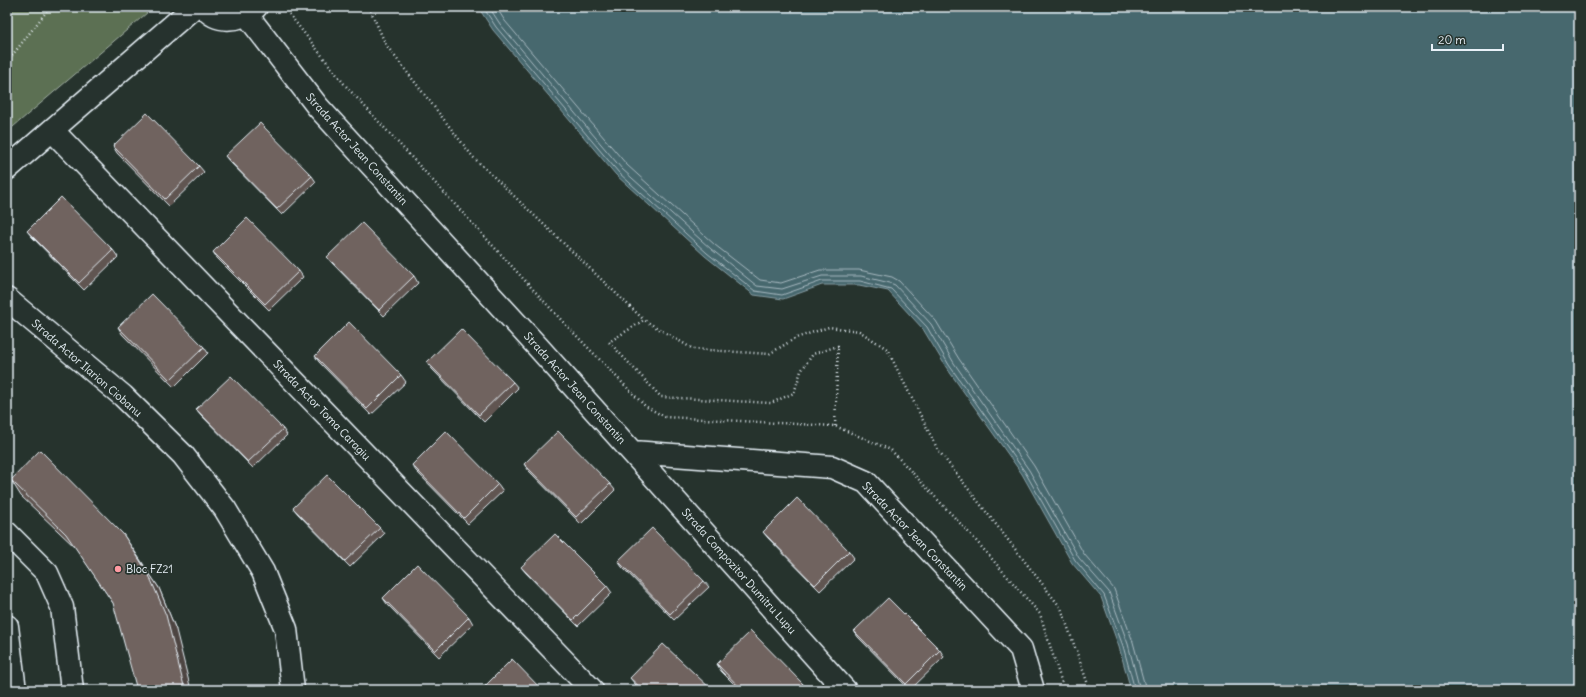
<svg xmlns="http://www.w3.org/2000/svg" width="1586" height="697" viewBox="0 0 1586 697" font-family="Delius,sans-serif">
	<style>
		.green { fill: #5c6f52; stroke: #a2b0a5 }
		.water { fill: #47676e; stroke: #879ea5 }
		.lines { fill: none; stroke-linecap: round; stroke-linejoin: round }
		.shore { stroke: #a8bac1; stroke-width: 1 }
		.minor-casing { stroke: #e8f1f8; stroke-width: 25 }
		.path { stroke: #e8f1f8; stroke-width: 2.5; stroke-dasharray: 1 3; stroke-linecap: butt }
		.minor { stroke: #26332d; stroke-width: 22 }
		.wall { fill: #605551; stroke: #e8f1f8 }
		.shaded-wall { fill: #4e4542; stroke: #e8f1f8 }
		.building { fill: #70635e; stroke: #e8f1f8 }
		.poi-dot { fill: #ff9aa2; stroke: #26332d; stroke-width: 1.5 }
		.labels { text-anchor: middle; stroke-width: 3.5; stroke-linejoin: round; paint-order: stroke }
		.street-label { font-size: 11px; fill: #e8f1f8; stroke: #26332d }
		.poi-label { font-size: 11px; fill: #e8f1f8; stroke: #26332d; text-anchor: start }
	</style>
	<rect width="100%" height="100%" fill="#26332d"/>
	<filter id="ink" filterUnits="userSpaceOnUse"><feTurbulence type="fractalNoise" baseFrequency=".025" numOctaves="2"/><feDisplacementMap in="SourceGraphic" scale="8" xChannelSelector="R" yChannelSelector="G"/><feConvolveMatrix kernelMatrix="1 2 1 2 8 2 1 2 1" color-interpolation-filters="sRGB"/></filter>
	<g filter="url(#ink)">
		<path class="green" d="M7 7H154L7 132Z"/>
		<path class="water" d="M478 7H1579V690H1131L1119 647 1101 597 1072 563 1022 474 946 367 923 329 888 291 859 285H822L783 299 754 295 705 256 616 175 493 30Z"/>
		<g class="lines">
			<path class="shore" d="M483 7 496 27 619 173 707 253 755 291 782 295 822 281H860L891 289 927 327 949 365 1025 472 1075 560 1104 595 1123 646 1135 690
				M489 7 500 24 622 169 711 249 757 286 782 289 822 276H861L890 283 895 285 931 324 954 363 1029 470 1079 558 1109 592 1128 644 1140 690
				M496 7 505 21 627 165 715 245 760 280 781 283 820 270H859L892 277 899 281 936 321 959 359 1034 466 1084 554 1114 589 1133 642 1146 690"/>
			<g class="minor-casing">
				<path id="minor" d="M204 7C217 24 242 21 256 7
					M247 15 318 107 538 347 845 690
					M52 130 592 690
					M7 169 194 7
					M7 299 123 396 183 455 225 509 263 572 286 629 293 690
					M633 452 832 467 866 482 1021 649 1033 690
					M7 533 47 573 62 607 72 690
					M7 626 15 690"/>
			</g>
			<path class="path" d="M286 7V10L345 85 564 323 645 406 665 417 835 426 891 450 971 535 1040 614 1064 690
				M369 7 386 45 473 157 644 320
				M286 10 294 7
				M7 62 50 7
				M835 426 838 346 813 354 801 371 794 393 771 403 661 397 609 342 644 320 693 349 769 354 796 338 829 327 859 331 887 349 938 450 1061 608 1090 690"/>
			<use href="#minor" class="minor"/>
		</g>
		<path class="wall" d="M113 146 199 166 204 172 169 206 117 153Z
			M225 156 312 176 316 182 282 215 230 162Z
			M27 231 113 250 118 257 84 290 32 237Z
			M213 252 299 271 303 277 269 310 217 258Z
			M327 257 414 276 418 283 384 316 332 263Z
			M118 327 204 347 208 353 174 387 122 334Z
			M315 356 401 375 406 382 371 415 319 362Z
			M427 362 513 382 518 388 484 422 432 369Z
			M196 409 283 429 287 435 253 468 201 415Z
			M524 464 610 484 615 490 581 524 529 471Z
			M412 465 498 484 503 491 468 524 416 471Z
			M11 480 133 549 159 588 176 630 113 603 76 548 21 496Z
			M293 508 380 528 384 534 350 567 298 514Z
			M763 532 849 551 854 558 820 591 768 538Z
			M618 561 704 581 709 587 674 620 622 567Z
			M521 567 607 586 612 593 578 626 526 573Z
			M383 598 469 617 473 624 439 657 387 604Z
			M854 631 940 650 944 657 910 690 858 637Z
			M717 664 803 684 807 690H740L721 671Z
			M630 678 712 690H641L635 684Z"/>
		<path class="shaded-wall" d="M123 534 159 588 176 630 191 690H185Z"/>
		<path class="building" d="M147 113 199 166 165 199 113 146Z
			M260 123 312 176 277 209 225 156Z
			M61 197 113 250 79 283 27 231Z
			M247 218 299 271 265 304 213 252Z
			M362 223 414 276 379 310 327 257Z
			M152 294 204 347 170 380 118 327Z
			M349 322 401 375 367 409 315 356Z
			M461 329 513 382 479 415 427 362Z
			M231 376 283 429 248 462 196 409Z
			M446 431 498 484 464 518 412 465Z
			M558 431 610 484 576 517 524 464Z
			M40 450 123 534 148 573 166 615 185 690H137L113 603 66 534 11 480Z
			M327 475 380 528 345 561 293 508Z
			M797 498 849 551 815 585 763 532Z
			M652 528 704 581 670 614 618 561Z
			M555 534 607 586 573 620 521 567Z
			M417 564 469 617 435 651 383 598Z
			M888 598 940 650 906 684 854 631Z
			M751 631 803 684 797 690H742L717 664Z
			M663 644 712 690H643L630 678Z
			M512 659 542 690H481Z"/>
	</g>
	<circle class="poi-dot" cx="118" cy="569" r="4"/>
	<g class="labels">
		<g class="street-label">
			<text transform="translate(357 149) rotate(48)" y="4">Strada Actor Jean Constantin</text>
			<text transform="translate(87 368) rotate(41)" y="4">Strada Actor Ilarion Ciobanu</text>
			<text transform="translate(575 388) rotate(48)" y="4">Strada Actor Jean Constantin</text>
			<text transform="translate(322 410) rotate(46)" y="4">Strada Actor Toma Caragiu</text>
			<text transform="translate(915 536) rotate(46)" y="4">Strada Actor Jean Constantin</text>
			<text transform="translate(739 571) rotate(48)" y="4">Strada Compozitor Dumitru Lupu</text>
		</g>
		<g class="poi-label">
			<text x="126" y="573">Bloc FZ21</text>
		</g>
	</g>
	<rect width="1586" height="697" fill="none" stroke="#26332d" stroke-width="24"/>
	<rect x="12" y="12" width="1562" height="673" fill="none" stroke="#e8f1f8" stroke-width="1.5" filter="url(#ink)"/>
	<path d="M1432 44v6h71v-6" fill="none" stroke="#e8f1f8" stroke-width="2"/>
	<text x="1438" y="44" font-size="12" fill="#e8f1f8" stroke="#26332d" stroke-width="3" paint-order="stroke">20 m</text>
</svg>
